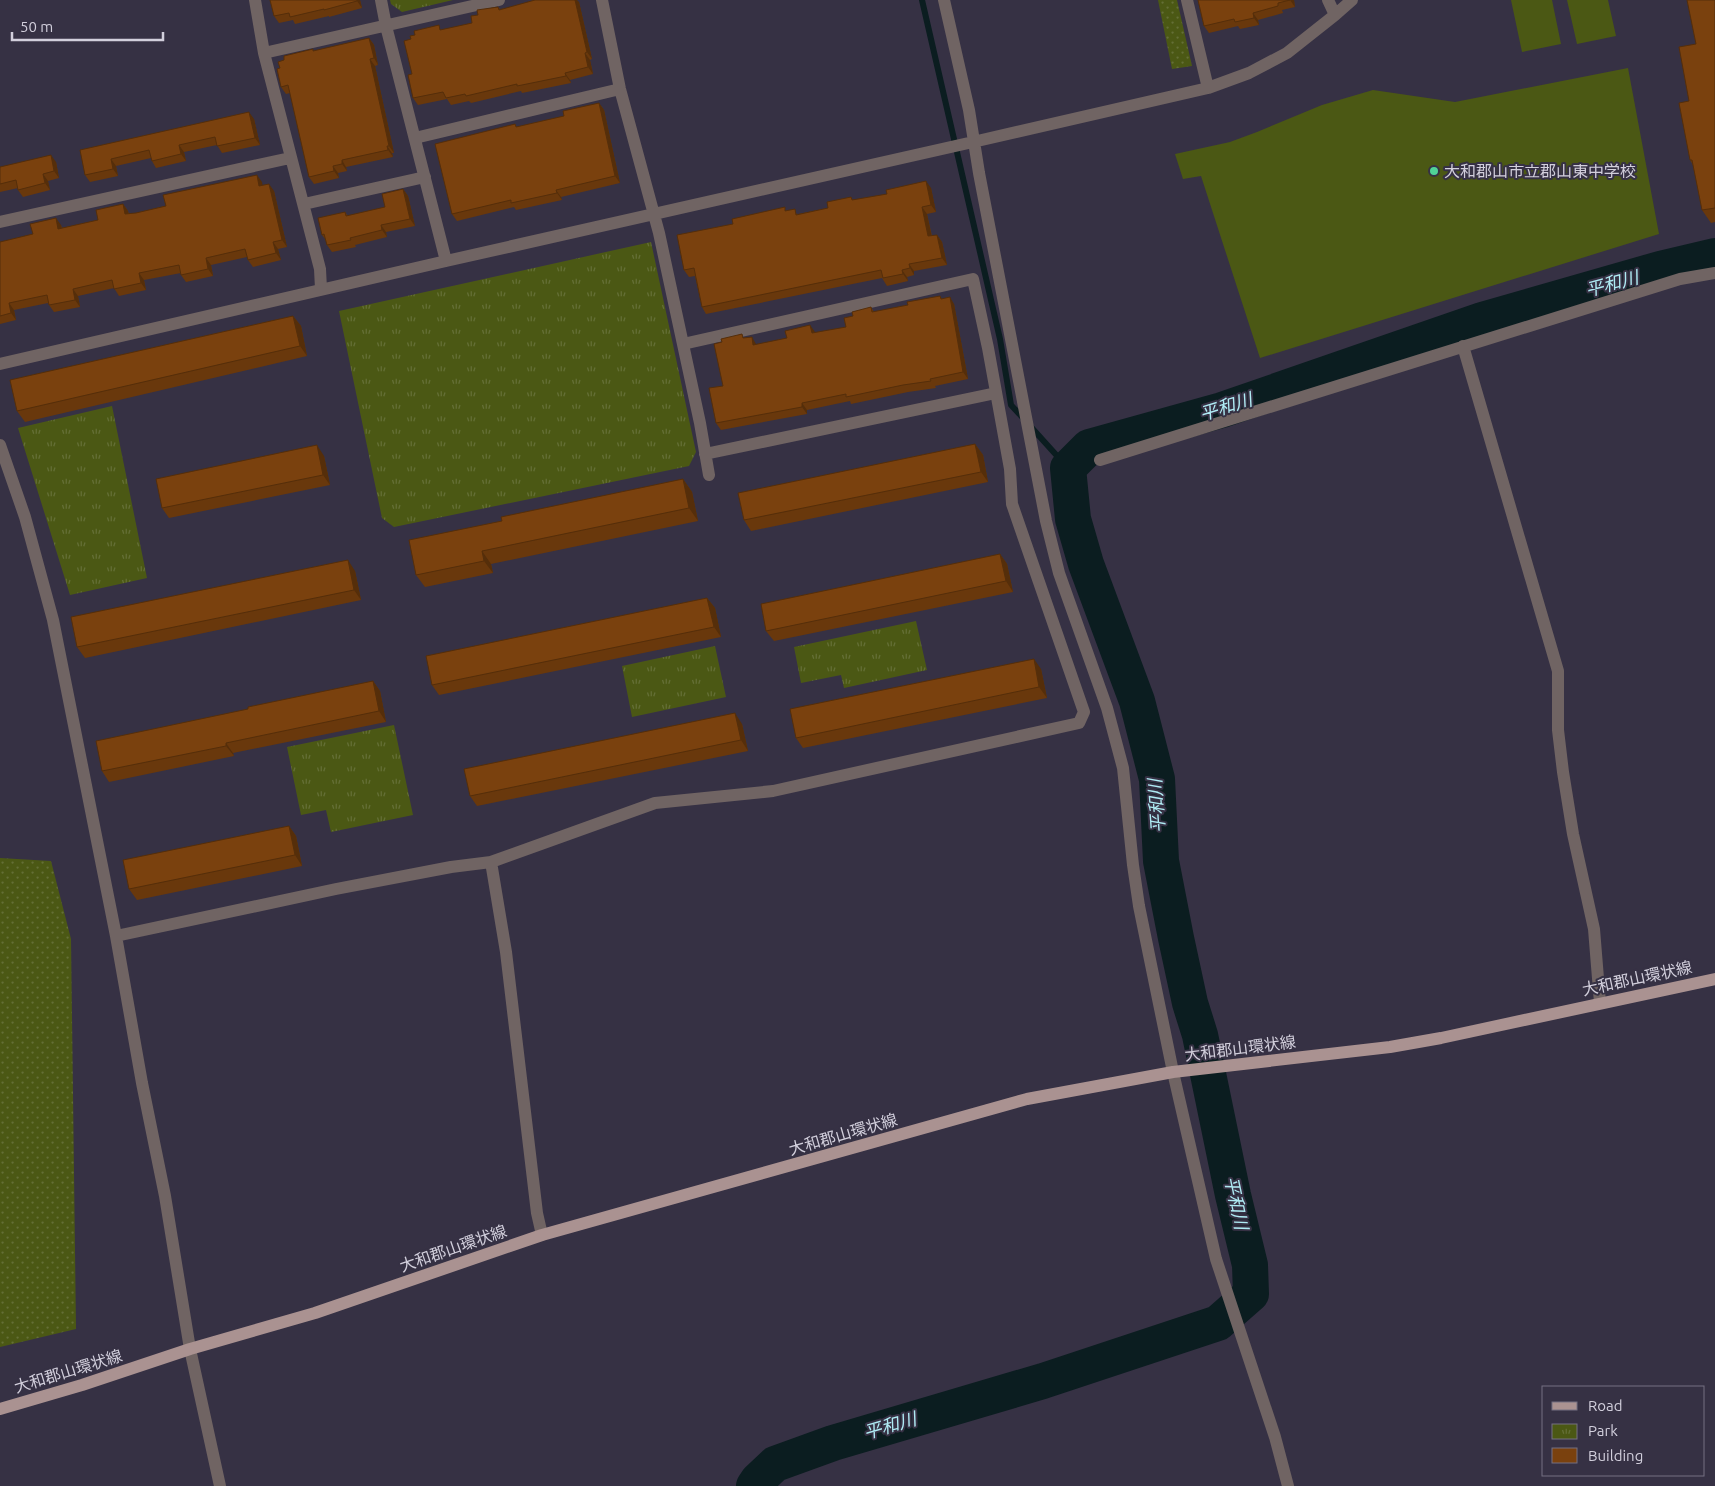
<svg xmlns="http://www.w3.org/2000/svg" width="1715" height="1486" viewBox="0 0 1715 1486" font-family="Ubuntu,'Noto Sans JP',sans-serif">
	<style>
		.grass { fill: url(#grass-dots) }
		.park { fill: url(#park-tufts) }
		.garden { fill: #4b5814 }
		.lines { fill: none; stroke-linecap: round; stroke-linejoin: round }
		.stream { stroke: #0b1d20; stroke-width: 6 }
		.river { stroke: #0b1d20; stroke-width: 36 }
		.minor { stroke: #706463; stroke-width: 12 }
		.major { stroke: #aa9291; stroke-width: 12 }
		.wall { fill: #69380c }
		.shaded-wall { fill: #552e0a }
		.building { fill: #7a410e; stroke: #552e0a }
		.poi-dot { fill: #50d398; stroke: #363144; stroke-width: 2 }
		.labels { text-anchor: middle; stroke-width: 4; stroke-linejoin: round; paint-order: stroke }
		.poi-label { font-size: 16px; fill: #d2cfdc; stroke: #363144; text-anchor: start }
		.street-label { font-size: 16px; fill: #d2cfdc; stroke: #363144 }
		.water-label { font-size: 18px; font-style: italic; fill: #afebf4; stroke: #363144 }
	</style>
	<defs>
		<pattern id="grass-dots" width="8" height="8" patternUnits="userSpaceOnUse" patternTransform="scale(1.25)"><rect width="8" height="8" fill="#4b5814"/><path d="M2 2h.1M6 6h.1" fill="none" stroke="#646f36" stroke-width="1.8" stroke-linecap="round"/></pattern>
		<pattern id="park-tufts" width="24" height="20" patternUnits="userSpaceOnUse" patternTransform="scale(1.25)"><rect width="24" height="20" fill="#4b5814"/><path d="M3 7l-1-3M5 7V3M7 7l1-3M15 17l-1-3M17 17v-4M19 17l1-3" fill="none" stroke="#646f36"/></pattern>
	</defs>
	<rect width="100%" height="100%" fill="#363144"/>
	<path class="grass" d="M1158 0H1177L1192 66 1172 69Z
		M0 858 51 861 71 939 76 1329 0 1347Z"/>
	<path class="park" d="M390 0H453L402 12 391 4Z
		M651 242 696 452 689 466 394 527 382 518 339 311Z
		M112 406 147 578 70 595 18 428Z
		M916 621 927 670 844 688 841 675 801 683 794 647Z
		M715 646 726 697 632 717 622 666Z
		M394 725 413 815 331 832 326 810 301 815 287 747Z"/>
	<path class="garden" d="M1511 0H1552L1561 44 1522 52Z
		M1567 0H1608L1616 36 1577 44Z
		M1628 68 1659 234 1260 358 1201 176 1183 179 1175 154 1230 142 1257 132 1322 105 1373 90 1455 102Z"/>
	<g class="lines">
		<path class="stream" d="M922 0 1000 339 1011 405 1024 419
			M1031 427 1068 468"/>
		<path class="river" d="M754 1486 758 1480 775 1464 833 1443 1043 1381 1218 1323 1251 1294 1250 1265 1233 1195 1200 1035 1190 1003 1176 938 1161 861 1157 779 1137 701 1086 564 1073 519 1068 468 1089 447 1222 410 1482 320 1660 269 1715 256"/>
		<path class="minor" d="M255 0 264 53 320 269 321 289
			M381 0 386 26 446 261
			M602 0 620 89 659 233 700 423 709 475
			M944 0 969 110 979 173 1046 521 1059 573 1107 708 1123 768 1133 865 1139 906 1173 1072 1216 1259 1275 1437 1288 1486
			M1187 0 1208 88
			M1328 0 1335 15
			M264 53 499 0
			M415 138 620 89
			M304 204 425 177
			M0 222 290 158
			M1463 346 1558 671V730L1563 772 1573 834 1594 929 1600 1003
			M0 364 446 261 973 142 1208 88 1249 73 1287 53 1335 15 1352 0
			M0 445 25 517 53 620 116 936 142 1083 165 1196 190 1349 220 1486
			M705 454 996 393
			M1100 460 1680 279 1715 273
			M491 862 506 952 537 1213 542 1235
			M116 936 336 889 451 867 491 862 655 803 773 791 1079 723 1084 712 1012 504 1010 469 988 348 973 279 683 344"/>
		<path class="major" d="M0 1409 82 1385 190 1349 315 1313 542 1235 1027 1099 1173 1072 1390 1047 1441 1038 1715 979"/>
	</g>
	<path class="wall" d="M270 0H360L362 8 329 17V16L295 24 293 20 279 23 274 16Z
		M1198 0H1294L1295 7 1282 10 1283 13 1258 20 1259 25 1240 29 1238 26 1209 33 1204 26Z
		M1715 0V222L1711 223 1702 210 1693 165 1690 160 1689 101 1696 44Z
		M579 2 592 59 590 60 593 74 570 80 571 83 522 93 521 91 471 103 469 101 451 105 447 99 418 105 413 98 412 74 442 30 472 23 478 15 498 7 500 9Z
		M369 38 374 45 378 65 375 66 394 153H392L393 157 346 167 347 171 338 173 339 178 314 184 309 177 290 93 286 94 281 87 280 68 314 51Z
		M599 103 604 110 620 183 561 197 562 200 516 210 514 207 457 221 452 214 515 124 517 127 564 116Z
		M254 119 260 145 222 153 217 145 184 152 186 161 156 168 152 161 151 158 116 166 118 176 90 182 85 175 80 150Z
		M56 162 59 178 48 181 50 190 23 197 18 190V188L0 192V167Z
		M262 182V185L274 191 287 247 278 249 281 260 253 267 248 260 247 257 211 265 213 276 186 282 181 275V273L144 280 146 290 119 296 114 288 78 296 80 307 54 312 49 305 48 303 14 310 16 320 0 324V242L33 234 61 225 62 228 98 220 123 204 128 211 129 214 136 213Z
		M931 188 936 212 927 214 932 236 937 235 942 242 947 265 914 271V275L907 277 908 281 887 286 882 278 706 314 702 307 695 276 689 277 684 270 733 224 787 211 798 214 828 208 851 197 853 200Z
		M403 189 408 196 415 226 386 232 387 237 355 245 356 247 332 252 327 245 326 240 322 235 345 212 348 216 385 207Z
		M940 296 942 299 954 304 968 379 935 386 936 388 908 392 851 404 850 401 807 410V414L721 430 716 423 723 386 745 338 756 344 757 345 846 327 853 316 871 307 874 312 908 305Z
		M293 316 301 326 307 356 25 422 17 411Z
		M975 444 983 455 988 482 751 531 744 520Z
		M324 456 330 485 169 518 162 508Z
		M683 479 692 492 698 521 491 564 493 573 425 587 416 575 502 521Z
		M1000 554 1007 564 1013 592 774 641 766 631Z
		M355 571 361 600 85 658 77 647Z
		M707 598 715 608 721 637 439 695 432 685Z
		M1041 669 1047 698 803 748 796 738Z
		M373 681 380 691 386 722 233 753 234 756 109 782 102 771Z
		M742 724 748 751 477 806 470 796Z
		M289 826 296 836 302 866 137 900 129 889Z"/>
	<path class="shaded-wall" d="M357 0H360L362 8 357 1Z
		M575 0H577L579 2 592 59 587 52Z
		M1290 0H1294L1295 7Z
		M1253 13 1258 20 1259 25 1254 18Z
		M369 38 374 45 378 65 374 58Z
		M585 53 590 60 593 74 588 67Z
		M370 59 375 66 394 153 389 146Z
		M565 73 570 80 571 83 566 76Z
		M599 103 604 110 620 183 615 176Z
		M249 112 254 119 260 145 255 138Z
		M179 145 184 152 186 161 181 154Z
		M387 146 392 153 393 157 388 150Z
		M51 155 56 162 59 178 54 171Z
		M111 159 116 166 118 176 113 169Z
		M342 160 346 167 347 171 342 164Z
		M333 166 338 173 339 178 334 171Z
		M43 174 48 181 50 190 45 183Z
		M257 175 262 182 264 193 259 186Z
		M926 181 931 188 936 212 931 205Z
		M269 184 274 191 287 247 282 240Z
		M403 189 408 196 415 226 410 219Z
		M556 190 561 197 562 200 557 193Z
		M123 204 128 211 130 221 125 214Z
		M922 207 927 214 933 243 928 236Z
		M56 218 61 225 63 236 58 229Z
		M381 225 386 232 387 237 382 230Z
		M937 235 942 242 947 265 942 258Z
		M273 242 278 249 281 260 276 253Z
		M206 258 211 265 213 276 208 269Z
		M909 264 914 271V275L910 268Z
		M902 270 907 277 908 281 903 274Z
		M139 273 144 280 146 290 141 283Z
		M73 289 78 296 80 307 75 300Z
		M950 297 954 304 968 379 963 372Z
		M9 303 14 310 16 320 11 313Z
		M293 316 301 326 307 356 300 346Z
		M810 325 815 332 812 333Z
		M752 337 756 344 758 352 753 345Z
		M802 403 807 410V414L802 407Z
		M975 444 983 455 988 482 981 472Z
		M317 445 324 456 330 485 323 475Z
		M683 479 692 492 698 521 689 508Z
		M482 551 491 564 493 573 484 561Z
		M1000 554 1007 564 1013 592 1006 581Z
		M348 560 355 571 361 600 354 590Z
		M707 598 715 608 721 637 714 627Z
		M1034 659 1041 669 1047 698 1039 687Z
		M373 681 380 691 386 722 379 711Z
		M735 713 742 724 748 751 741 740Z
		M226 743 233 753 234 756 226 746Z
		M289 826 296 836 302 866 295 855Z"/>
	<path class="building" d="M270 0H357V1L324 10V9L290 17 289 13 274 16Z
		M535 0H575L587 52 585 53 588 67 565 73 566 76 517 86V84L466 96 465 94 446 98 443 92 413 98 408 75 412 74 404 41 411 39 410 36 415 35 414 31 439 25 440 30 472 23 471 16 478 15 477 10 498 7 499 10Z
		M1198 0H1290L1278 3V6L1253 13 1254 18 1235 22 1234 19 1204 26Z
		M1687 0H1715V208L1702 210 1692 160H1690L1679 103 1689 101 1679 47 1696 44Z
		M369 38 374 58 370 59 389 146H387L388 150 342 160V164L333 166 334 171 309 177 288 85 281 87 277 69 280 68 278 62 284 60V56L313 49V51Z
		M599 103 615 176 556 190 557 193 511 203V200L452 214 435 144 515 124 516 127 564 116 563 111Z
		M249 112 255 138 217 146 215 137 179 145 181 154 152 161 149 150 111 159 113 169 85 175 80 150Z
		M51 155 54 171 43 174 45 183 18 190 16 180 0 184V167Z
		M257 175 259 186 269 184 282 240 273 242 276 253 248 260 245 249 206 258 208 269 181 275 179 265 139 273 141 283 114 289 112 280 73 289 75 300 49 305 47 295 9 303 11 313 0 316V242L33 234 30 224 56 218 58 229 98 220 96 210 123 204 125 214 136 213 166 206 163 195Z
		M926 181 931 205 922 207 928 236 937 235 942 258 909 264 910 268 902 270 903 274 883 278 881 270 702 307 694 268 684 270 677 235 733 224 732 219 785 207V211L795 209 796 215 828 208 827 202 851 197 852 200 887 194 886 190Z
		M403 189 410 219 381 225 382 230 350 238 351 240 327 245 324 234 322 235 318 218 345 212 346 216 385 207 382 194Z
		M940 296 941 299 950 297 963 372 930 379 931 381 903 385 846 397V394L802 403V407L716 423 709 388 723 386 714 344 722 342 721 339 742 334 743 338 752 337 753 345 787 338 785 331 810 325 812 333 846 327 844 318 853 316 852 312 871 307 872 312 908 305 907 302Z
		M293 316 300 346 17 411 10 380Z
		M975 444 981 472 744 520 738 493Z
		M317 445 323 475 162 508 156 479Z
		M683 479 689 508 482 551 484 561 416 575 409 540 502 521 501 517Z
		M1000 554 1006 581 766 631 761 604Z
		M348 560 354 590 77 647 71 617Z
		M707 598 714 627 432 685 426 656Z
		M1034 659 1039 687 796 738 790 709Z
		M373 681 379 711 226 743V746L102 771 96 741 248 709V707Z
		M735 713 741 740 470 796 464 769Z
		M289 826 295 855 129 889 123 860Z"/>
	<circle class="poi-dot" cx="1434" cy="171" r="5"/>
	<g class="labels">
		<g class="poi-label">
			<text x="1444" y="177">大和郡山市立郡山東中学校</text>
		</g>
		<g class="street-label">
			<text transform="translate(1637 978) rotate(-12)" y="6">大和郡山環状線</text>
			<text transform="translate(1240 1048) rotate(-7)" y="6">大和郡山環状線</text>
			<text transform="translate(843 1134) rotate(-16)" y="6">大和郡山環状線</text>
			<text transform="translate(453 1248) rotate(-19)" y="6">大和郡山環状線</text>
			<text transform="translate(68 1371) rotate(-17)" y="6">大和郡山環状線</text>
		</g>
		<g class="water-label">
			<text transform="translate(1612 284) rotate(-15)" y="6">平和川</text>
			<text transform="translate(1226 407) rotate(-17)" y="6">平和川</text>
			<text transform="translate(1157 806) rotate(-94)" y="6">平和川</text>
			<text transform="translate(1236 1203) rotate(78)" y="6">平和川</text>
			<text transform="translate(890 1426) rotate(-16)" y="6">平和川</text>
		</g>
	</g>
	<rect x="1542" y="1386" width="162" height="90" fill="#363144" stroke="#747081"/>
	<rect x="1552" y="1402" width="25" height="8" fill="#aa9291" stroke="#747081"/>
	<text x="1588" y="1411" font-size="15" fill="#d2cfdc">Road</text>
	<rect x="1552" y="1424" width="25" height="15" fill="url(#park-tufts)" stroke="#747081"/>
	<text x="1588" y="1436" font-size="15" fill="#d2cfdc">Park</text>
	<rect x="1552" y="1448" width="25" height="15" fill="#7a410e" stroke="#747081"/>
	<text x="1588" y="1461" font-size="15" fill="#d2cfdc">Building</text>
	<path d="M12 32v8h151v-8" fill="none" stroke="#d2cfdc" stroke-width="2.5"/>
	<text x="20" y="32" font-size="15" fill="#d2cfdc" stroke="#363144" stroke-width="4" paint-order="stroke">50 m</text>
</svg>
